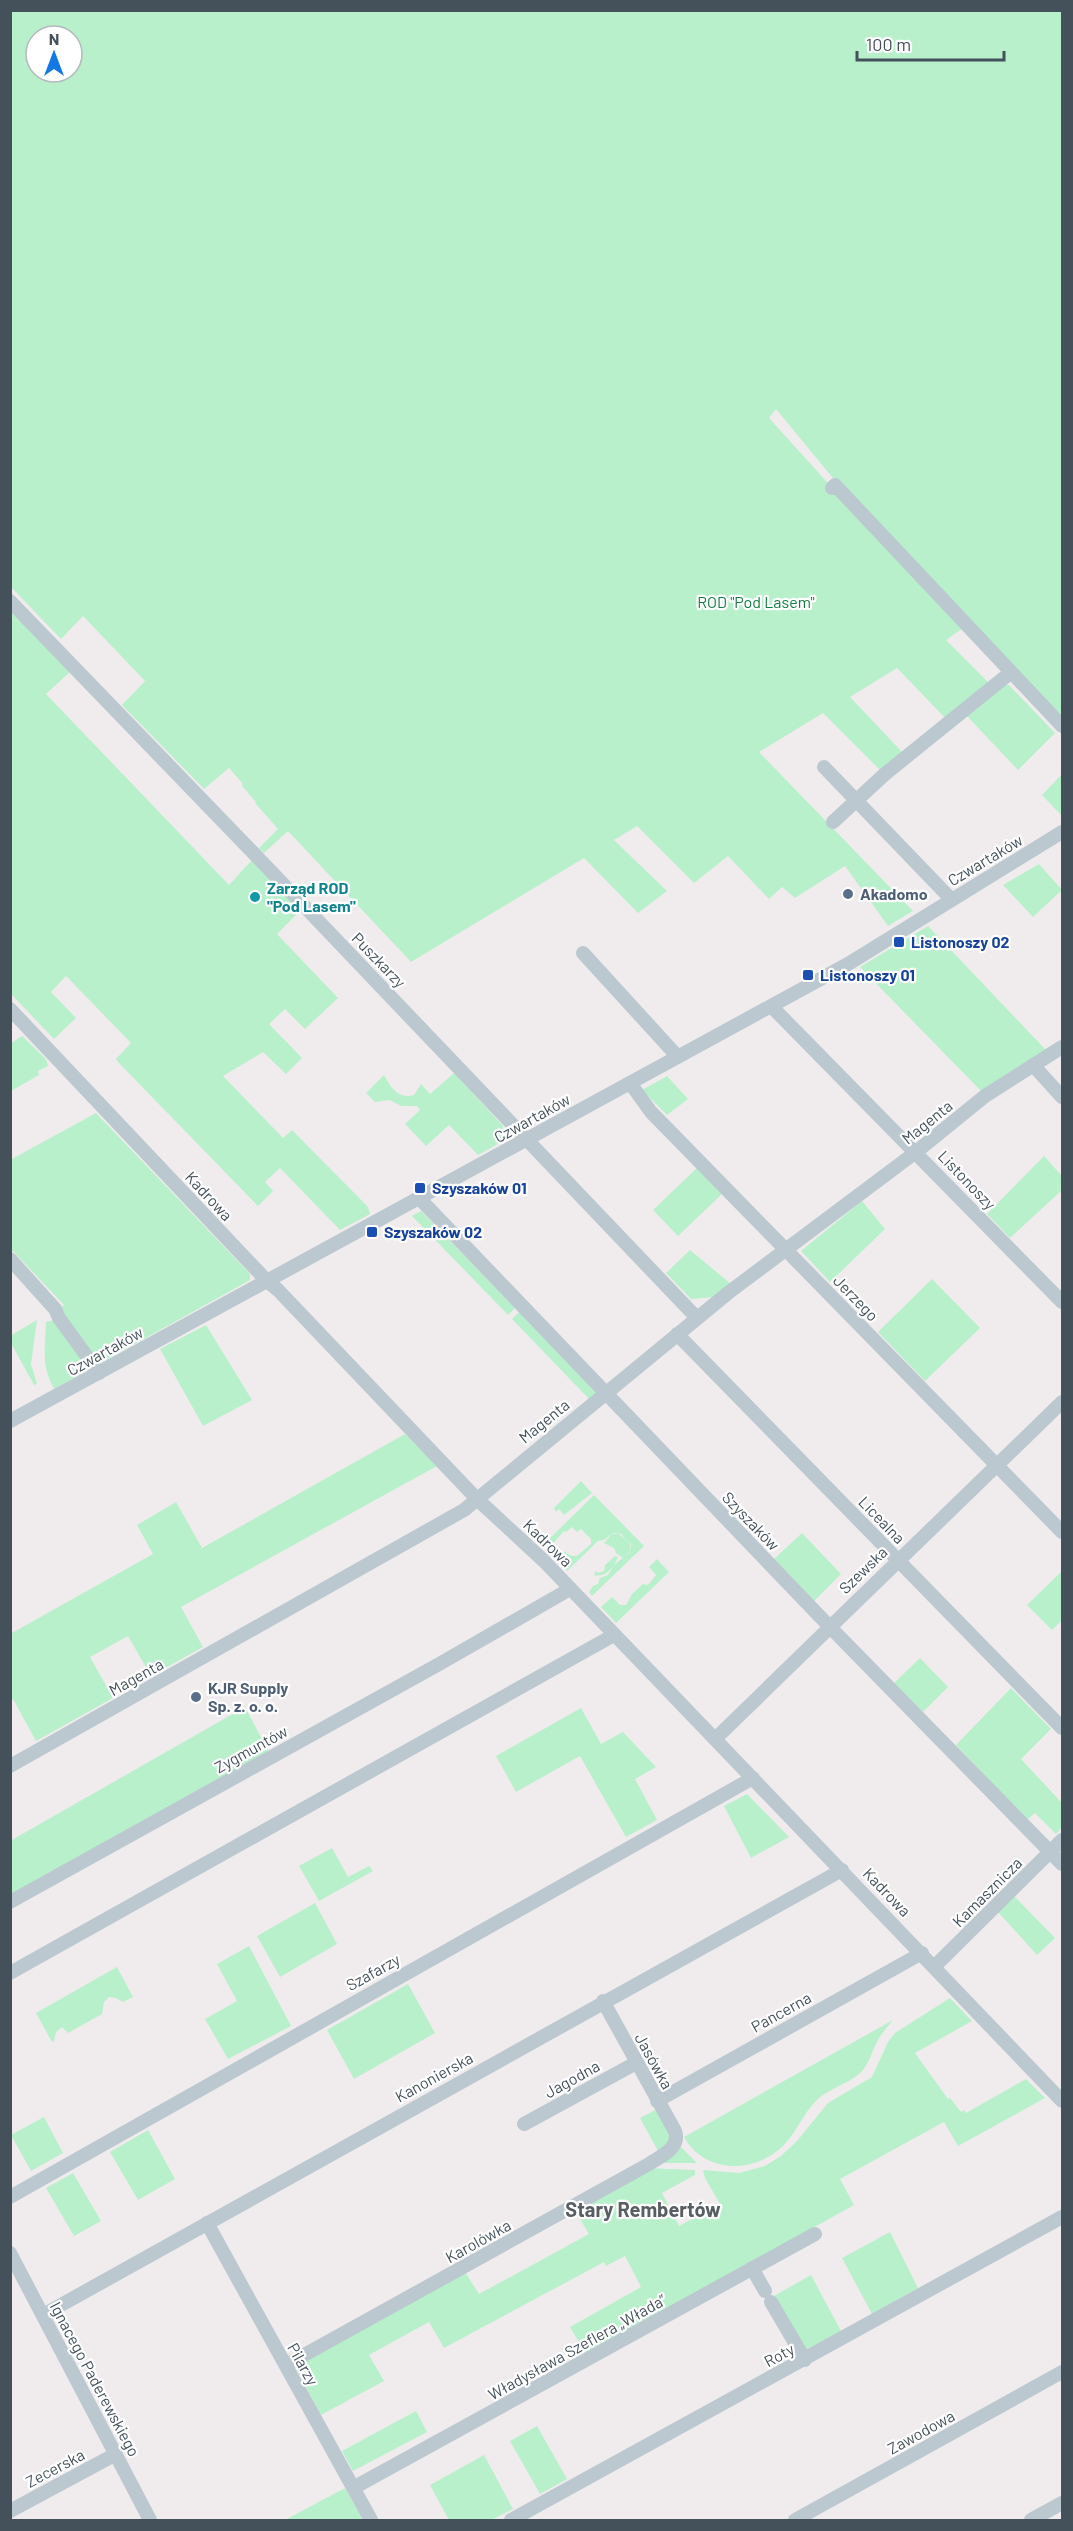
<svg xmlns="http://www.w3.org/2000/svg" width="1073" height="2531" viewBox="0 0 1073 2531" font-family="Barlow,sans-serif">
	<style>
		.green { fill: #b8f0cb; fill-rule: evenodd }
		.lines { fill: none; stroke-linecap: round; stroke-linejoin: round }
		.minor { stroke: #bcc8d0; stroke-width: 14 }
		.service-dot { fill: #5c6f8a; stroke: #fff; stroke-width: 2 }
		.culture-dot { fill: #0f9aa8; stroke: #fff; stroke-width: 2 }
		.transit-dot { fill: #1a4fb4; stroke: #fff; stroke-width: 2 }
		.labels { text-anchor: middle; stroke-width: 4.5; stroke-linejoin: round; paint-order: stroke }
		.park-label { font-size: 16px; fill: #137e43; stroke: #fff }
		.street-label { font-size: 16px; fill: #44515b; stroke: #fff }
		.culture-label { font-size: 16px; font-weight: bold; fill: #0d838f; stroke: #fff; text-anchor: start }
		.service-label { font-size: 16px; font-weight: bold; fill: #4e5e75; stroke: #fff; text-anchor: start }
		.transit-label { font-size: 16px; font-weight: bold; fill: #164399; stroke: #fff; text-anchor: start }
		.quarter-label { font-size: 20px; font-weight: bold; fill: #595e62; stroke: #fff }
	</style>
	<rect width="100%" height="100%" fill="#f0eced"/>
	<path class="green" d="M10 11H1062V718L837 483 776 409 769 418 865 524 963 628 946 640 990 684 947 720 897 668 850 697 905 755 883 773 823 713 759 752 913 911 888 926 845 866 795 898 782 887 769 899 728 856 694 883 637 826 614 840 667 891 638 913 584 858 411 962 288 831 264 853 259 848 278 829 255 803 256 802 242 786 243 784 229 768 204 789 122 705 145 681 83 616 61 639 11 587ZM36 36H72V72H36Z
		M10 609 70 672 46 694 229 885 252 860 300 911 277 934 338 998 305 1029 285 1009 269 1024 302 1058 286 1074 263 1052 223 1076 283 1138 292 1130 368 1207 370 1214 340 1230 280 1168 265 1182 273 1191 258 1206 118 1062 116 1059 131 1043 66 976 51 992 76 1018 54 1039 11 994Z
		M1000 685H1009L1055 733 1018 770 965 714Z
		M1062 774V816L1042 795Z
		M1039 864 1062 890 1033 917 1003 885Z
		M928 926 1046 1050 983 1093 860 967Z
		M22 1036 46 1059 48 1066 38 1071 39 1075 11 1091V1043Z
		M454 1073 503 1126V1136L505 1140 478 1155 449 1125 426 1146 405 1124 420 1110 417 1106H401L390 1100 375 1102 366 1093 384 1075C390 1087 399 1100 414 1095L421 1084 430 1094Z
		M667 1076 688 1099 667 1115 642 1090Z
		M96 1113 250 1274V1280L99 1364 58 1309 64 1305 11 1249 10 1160Z
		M1044 1156 1062 1176V1190L1010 1238 987 1214Z
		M697 1168 722 1194 678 1236 653 1210Z
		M862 1201 885 1229 830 1282 801 1251Z
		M421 1211 515 1308 508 1315 412 1216Z
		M690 1250 731 1284 715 1297 691 1299 666 1273Z
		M932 1279 980 1328 925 1381 878 1332Z
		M519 1312 597 1393 589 1399 512 1319Z
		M37 1320 31 1364 37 1384 34 1385 11 1343 10 1336Z
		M55 1320 91 1368 54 1389C41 1365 45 1349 46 1322Z
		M206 1325 252 1400 203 1426 160 1349Z
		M405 1434 437 1466 181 1607 203 1647 151 1676 128 1636 90 1657 113 1698 36 1741 13 1699 11 1701 10 1634 153 1554 137 1525 176 1502 202 1548Z
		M581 1481 592 1493 564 1515 559 1509 556 1512 554 1508Z
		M594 1495 644 1546 592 1596 589 1592 593 1586 598 1584 600 1578 608 1575 614 1565 630 1552 631 1544 624 1539 622 1534 613 1533 604 1540 598 1541 567 1571 555 1558 563 1551 572 1556H577L591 1544V1539L581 1529 577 1532 572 1527 566 1532 564 1531 547 1550 543 1545Z
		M802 1533 841 1574 814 1601 774 1559Z
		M612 1534H619L630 1544V1551L623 1558 616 1553 614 1548 604 1543Z
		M615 1556 618 1557C614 1567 606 1578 594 1575L596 1571 598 1573 604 1571 605 1565Z
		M657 1559 669 1572 616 1623 601 1607 612 1597 620 1605H626L632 1594 643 1584 648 1585 656 1575 649 1567Z
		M1062 1571V1620L1052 1630 1027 1605Z
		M920 1658 948 1687 923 1712 894 1683Z
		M1011 1688 1051 1729 1021 1759 1062 1803V1827L1056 1834 1035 1813 1027 1820 956 1745Z
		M245 1707 269 1752 11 1897 10 1841Z
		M581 1708 601 1744 623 1732 656 1767 635 1779 657 1820 626 1837 580 1756 516 1792 496 1756Z
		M747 1794 789 1837 751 1858 724 1806Z
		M332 1848 348 1877 369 1866 373 1871 319 1901 299 1866Z
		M1014 1896 1055 1938 1037 1955 998 1912Z
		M315 1903 337 1944 280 1977 257 1936Z
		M249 1946 291 2026 228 2059 205 2019 237 2001 217 1964Z
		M117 1967 133 1997 123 2002 116 1998 109 1997 104 2002 102 2014 68 2033 62 2027 56 2032 54 2041 52 2042 36 2013Z
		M408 1984 435 2033 354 2079 327 2030Z
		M950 1998 972 2021 915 2053 948 2099 950 2098 961 2112 964 2110 966 2113 1026 2079 1045 2098 958 2146 944 2122 840 2179 854 2205 586 2354 570 2327 641 2287 625 2256 606 2266 604 2262 444 2348 429 2322 369 2355 384 2381 321 2415 295 2367 465 2272 479 2294 589 2234 575 2211 645 2168 695 2170V2175L662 2193 679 2226 720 2204 705 2178 703 2170 739 2173 765 2166 781 2156 797 2141 828 2103 872 2077 888 2042 895 2033Z
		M893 2020C888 2026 883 2032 879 2038 872 2050 869 2066 859 2074 847 2084 831 2088 819 2098 804 2111 797 2132 783 2146 754 2174 705 2174 684 2137Z
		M657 2109 667 2123 671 2143 658 2151 640 2118Z
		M44 2117 63 2153 31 2171 11 2135Z
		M148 2130 175 2179 138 2200 110 2152Z
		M681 2147 697 2163H663L658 2161Z
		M73 2173 101 2221 74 2236 46 2188Z
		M890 2232 918 2288 872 2314 842 2258Z
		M811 2275 841 2331 804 2351 774 2296Z
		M416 2411 427 2432 353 2471 342 2451Z
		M537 2426 567 2479 540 2494 510 2441Z
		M484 2455 513 2509 491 2520H449L430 2485Z
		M345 2488 363 2520H285Z"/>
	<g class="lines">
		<path class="minor" d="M832 488 835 485 1062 726
			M10 601 264 864 697 1318
			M824 767 951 899
			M833 822 885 774 1010 673
			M583 953 678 1057
			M771 1006 1062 1302
			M10 1009 267 1281 278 1290 477 1499 544 1561 1062 2101
			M1033 1065 1062 1097
			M630 1083 651 1112 1062 1532
			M419 1198 829 1626 1062 1864
			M10 1259 55 1309 59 1318 99 1373
			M677 1334 1062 1728
			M10 1421 848 964 1062 832
			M715 1739 1062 1402
			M10 1766 464 1510 728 1293 916 1152 985 1096 1062 1047
			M10 1902 441 1663 570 1589
			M934 1967 1062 1840
			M10 1973 614 1635
			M657 2101 922 1953
			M524 2124 636 2063
			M10 2197 753 1778
			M207 2223 371 2520
			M10 2253 150 2520
			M752 2268 765 2291
			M771 2302 805 2360
			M43 2315 842 1870
			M286 2365 649 2164C661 2156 681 2148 675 2131L603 2001
			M353 2488 815 2234
			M10 2511 116 2454
			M511 2520 1062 2217
			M795 2520 1062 2372
			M1031 2520 1062 2503"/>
	</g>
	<g class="service-dot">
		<circle cx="848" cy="894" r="6"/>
		<circle cx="196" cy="1697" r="6"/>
	</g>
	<circle class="culture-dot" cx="255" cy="897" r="6"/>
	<g class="transit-dot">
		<rect x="893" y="936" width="12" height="12" rx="3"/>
		<rect x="802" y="969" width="12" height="12" rx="3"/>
		<rect x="414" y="1182" width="12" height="12" rx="3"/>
		<rect x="366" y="1226" width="12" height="12" rx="3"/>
	</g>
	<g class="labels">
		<g class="park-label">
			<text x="756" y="608">ROD "Pod Lasem"</text>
		</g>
		<g class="street-label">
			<text transform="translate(985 860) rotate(-31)" y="6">Czwartaków</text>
			<text transform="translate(379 960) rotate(46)" y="6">Puszkarzy</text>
			<text transform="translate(532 1118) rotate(-29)" y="6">Czwartaków</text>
			<text transform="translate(927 1122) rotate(-39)" y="6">Magenta</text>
			<text transform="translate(967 1180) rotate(46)" y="6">Listonoszy</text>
			<text transform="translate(209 1196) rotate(47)" y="6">Kadrowa</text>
			<text transform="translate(856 1298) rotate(46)" y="6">Jerzego</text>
			<text transform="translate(105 1351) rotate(-29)" y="6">Czwartaków</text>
			<text transform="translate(544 1421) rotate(-39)" y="6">Magenta</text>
			<text transform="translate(882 1520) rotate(46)" y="6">Licealna</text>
			<text transform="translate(751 1521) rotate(46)" y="6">Szyszaków</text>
			<text transform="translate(548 1543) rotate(44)" y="6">Kadrowa</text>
			<text transform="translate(863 1570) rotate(-44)" y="6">Szewska</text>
			<text transform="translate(136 1677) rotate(-29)" y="6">Magenta</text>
			<text transform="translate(251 1749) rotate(-29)" y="6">Zygmuntów</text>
			<text transform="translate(887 1892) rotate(46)" y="6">Kadrowa</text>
			<text transform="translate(987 1892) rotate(-45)" y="6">Kamasznicza</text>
			<text transform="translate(373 1972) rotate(-29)" y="6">Szafarzy</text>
			<text transform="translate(781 2012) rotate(-29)" y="6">Pancerna</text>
			<text transform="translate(654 2061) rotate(61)" y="6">Jasówka</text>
			<text transform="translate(434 2077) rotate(-29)" y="6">Kanonierska</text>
			<text transform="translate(572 2079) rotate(-29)" y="6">Jagodna</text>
			<text transform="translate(478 2241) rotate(-29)" y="6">Karolówka</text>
			<text transform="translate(577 2347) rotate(-29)" y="6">Władysława Szeflera „Włada”</text>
			<text transform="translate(779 2355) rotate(-28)" y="6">Roty</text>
			<text transform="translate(303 2364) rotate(61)" y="6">Pilarzy</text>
			<text transform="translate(95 2379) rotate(62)" y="6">Ignacego Paderewskiego</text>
			<text transform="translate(921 2432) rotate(-29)" y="6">Zawodowa</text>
			<text transform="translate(55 2468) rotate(-28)" y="6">Zecerska</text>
		</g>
		<g class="culture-label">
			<text x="267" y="894">Zarząd ROD<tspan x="267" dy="18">"Pod Lasem"</tspan></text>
		</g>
		<g class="service-label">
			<text x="860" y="900">Akadomo</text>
			<text x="208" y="1694">KJR Supply<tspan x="208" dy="18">Sp. z. o. o.</tspan></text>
		</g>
		<g class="transit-label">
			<text x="911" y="948">Listonoszy 02</text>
			<text x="820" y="981">Listonoszy 01</text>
			<text x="432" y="1194">Szyszaków 01</text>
			<text x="384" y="1238">Szyszaków 02</text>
		</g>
		<g class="quarter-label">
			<text x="643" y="2217">Stary Rembertów</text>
		</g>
	</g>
	<rect width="1073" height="2531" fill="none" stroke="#44515b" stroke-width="24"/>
	<g transform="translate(54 54)"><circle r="28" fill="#ffffff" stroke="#b4b9bd" stroke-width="1.5"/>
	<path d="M0-4.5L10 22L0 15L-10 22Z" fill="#1278e4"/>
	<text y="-9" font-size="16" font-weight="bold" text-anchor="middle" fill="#44515b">N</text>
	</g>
	<path d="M857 51v9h147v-9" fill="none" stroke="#44515b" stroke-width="3"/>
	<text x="866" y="51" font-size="18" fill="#44515b" stroke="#ffffff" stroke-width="4.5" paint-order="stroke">100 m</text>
</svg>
